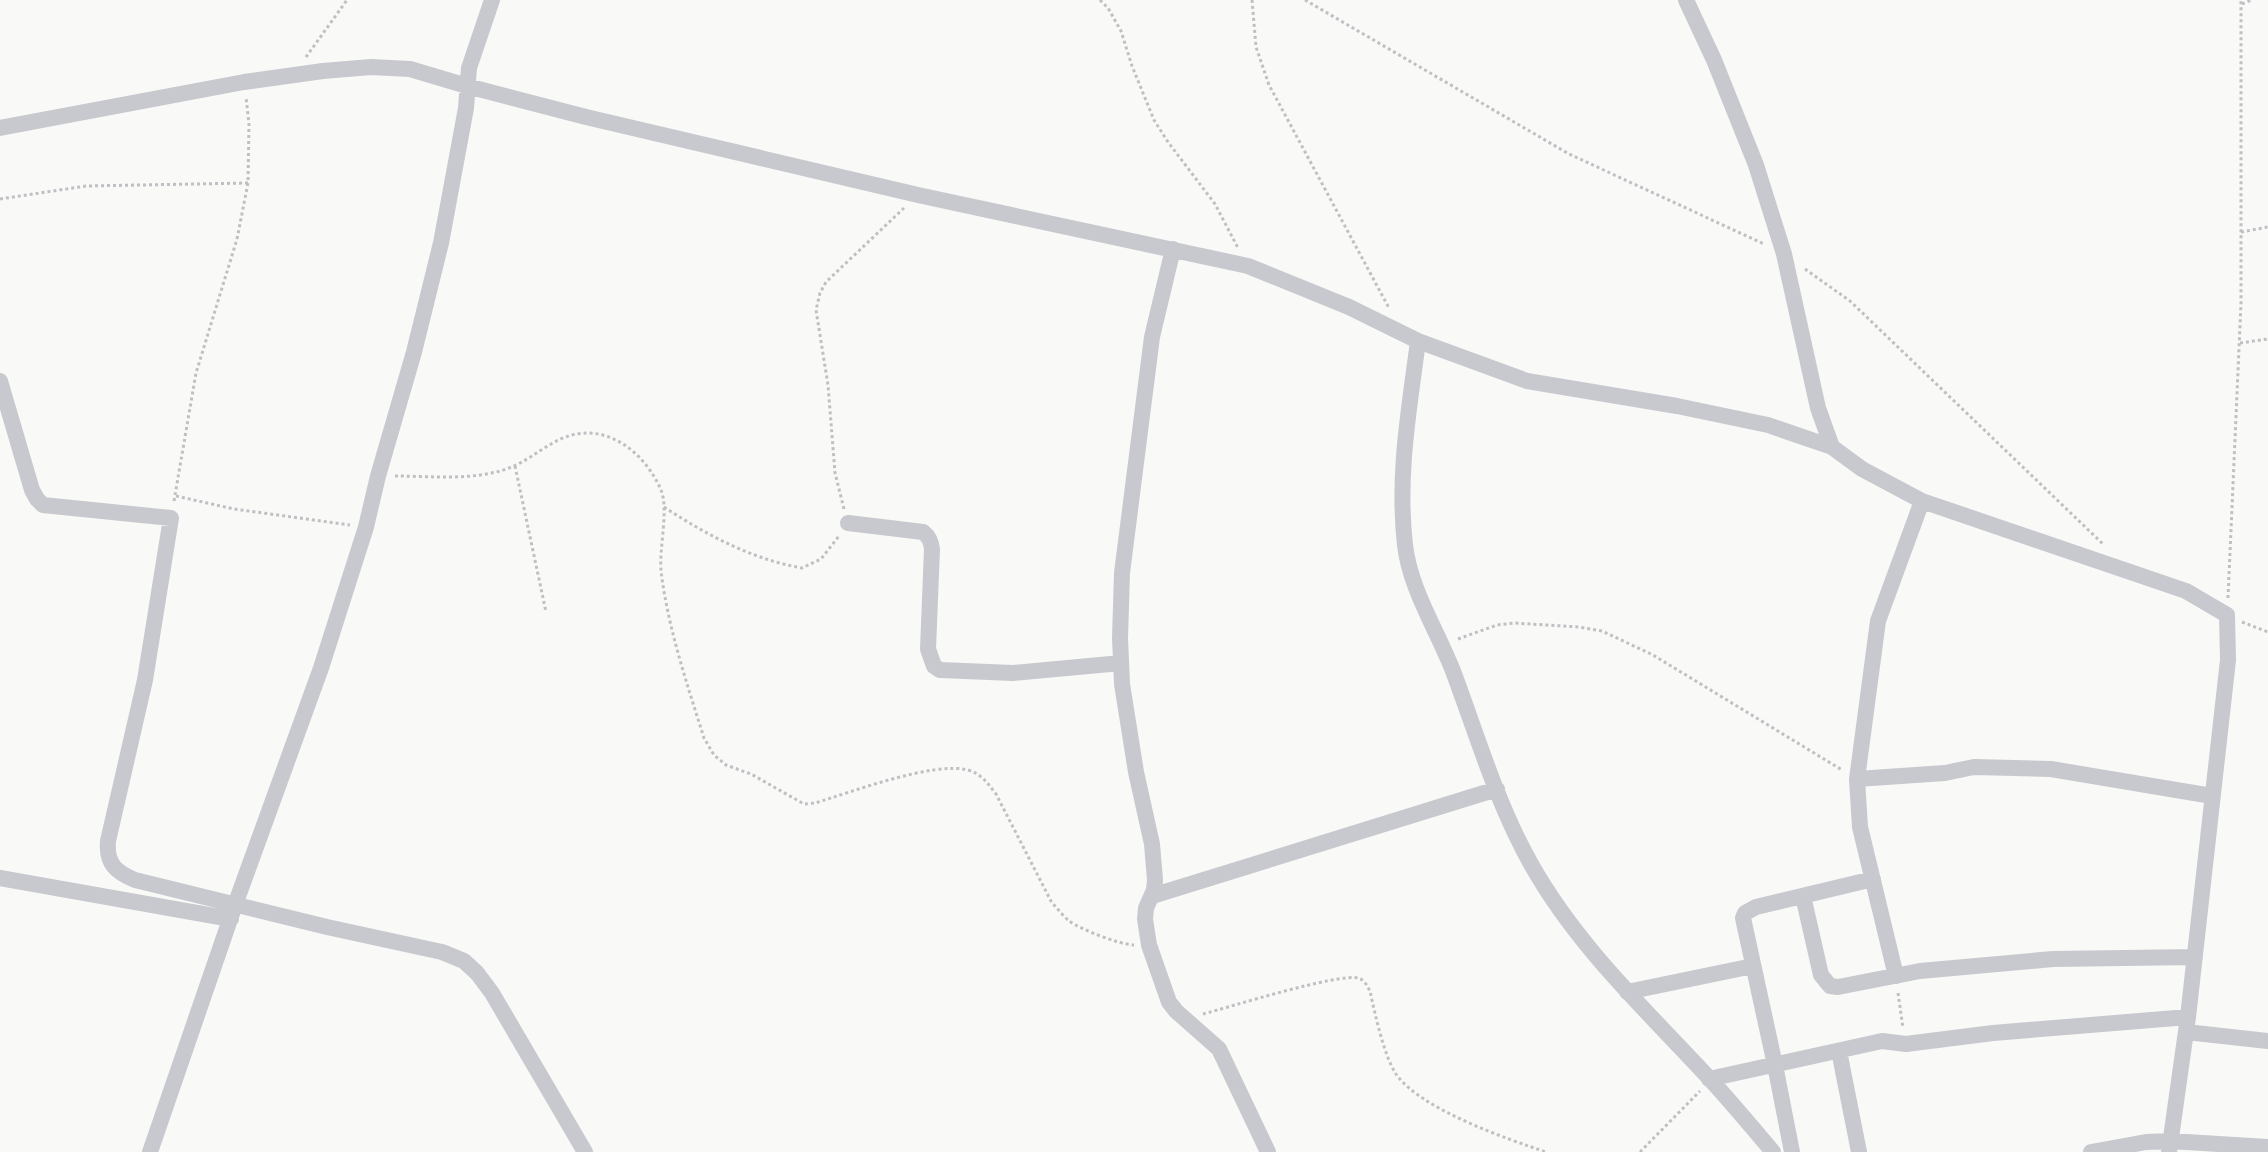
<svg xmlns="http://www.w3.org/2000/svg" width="2268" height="1152" viewBox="0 0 2268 1152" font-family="'PT Sans Narrow',sans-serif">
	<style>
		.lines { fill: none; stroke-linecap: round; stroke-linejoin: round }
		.path { stroke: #bfc0c3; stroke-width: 3; stroke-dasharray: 3 3; stroke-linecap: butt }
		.minor { stroke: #c8c9ce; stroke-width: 16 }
	</style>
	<rect width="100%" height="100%" fill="#f9f9f7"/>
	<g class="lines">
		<path class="path" d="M1100 0 1108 8 1121 31 1132 66 1154 120 1168 142 1215 204 1238 248
			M1252 0 1256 47 1269 85 1389 308
			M1305 0 1569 154 1764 244
			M2242 4 2251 0
			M306 57 347 0
			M0 199 86 186 248 183
			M2241 232 2268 227
			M1805 269 1850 301 2104 545
			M2240 343 2268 339
			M515 466 546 612
			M395 476C434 476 480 482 516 465 535 456 552 440 572 435 611 425 646 455 661 490 669 509 659 548 661 571 668 628 687 684 704 738L714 755 726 765 751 774 804 804 815 803C852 792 933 761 968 770 982 774 988 784 996 794L1052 903C1058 909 1063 916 1069 921 1082 930 1118 944 1134 945
			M176 496 234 509 350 525
			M174 501 196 373 237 239 248 183 249 124 246 97
			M664 507C707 535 751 559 802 568L821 559 839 536
			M844 509 835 473 828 385 816 310 820 293 826 282 904 208
			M2228 598 2241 303V0
			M2242 622 2268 632
			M1458 639 1497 625 1514 623 1579 627 1602 631 1653 655 1842 770
			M1898 993 1903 1028
			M1203 1014C1230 1007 1338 973 1358 978 1365 980 1367 986 1370 991 1375 1014 1384 1056 1396 1074 1420 1109 1507 1139 1546 1152
			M1640 1152 1700 1091"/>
		<path class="minor" d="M1686 0 1714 60 1756 165 1784 254 1818 408 1832 447 1862 469 1922 501 2186 591 2227 615 2228 660 2188 1017 2169 1152
			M0 128 244 82 323 71 371 67 410 69 467 86 586 117 918 195 1248 266 1349 307 1418 341 1527 381 1677 406 1768 425 1832 447
			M1173 249 1152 337 1122 573 1120 638 1122 684 1136 772 1152 844 1155 880 1154 890 1146 908 1145 919 1149 945 1169 1002 1176 1011 1219 1049 1268 1152
			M1418 341C1409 411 1397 475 1405 545 1410 589 1437 630 1453 671 1477 735 1497 804 1531 864 1577 946 1646 1010 1709 1078 1731 1102 1752 1127 1773 1152
			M0 381 32 490 37 499 43 505 171 518 145 680 108 841C106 864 116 872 135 880L327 927 442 952 464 961 477 973 492 993 585 1152
			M848 523 923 532C929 537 931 541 932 549L928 649 934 666 940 670 1013 673 1121 663
			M1857 779 1945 773 1974 767 2051 769 2212 796
			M0 878 231 919
			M1152 896 1497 789
			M1803 896 1821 975 1830 986 1838 987 1920 971 2053 959 2195 957
			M1896 976 1860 827 1857 779 1878 621 1922 501
			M1627 992 1753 966
			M2186 1032 2268 1041
			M1839 1051 1859 1152
			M1709 1079 1882 1041 1906 1044 1993 1033 2188 1017
			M150 1152 235 905 321 668 366 527 378 476 414 352 441 243 466 108 469 68 492 0
			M1792 1152 1775 1065 1743 918 1745 913 1756 907 1873 879
			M2091 1152 2146 1142 2170 1141 2268 1147"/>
	</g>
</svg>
